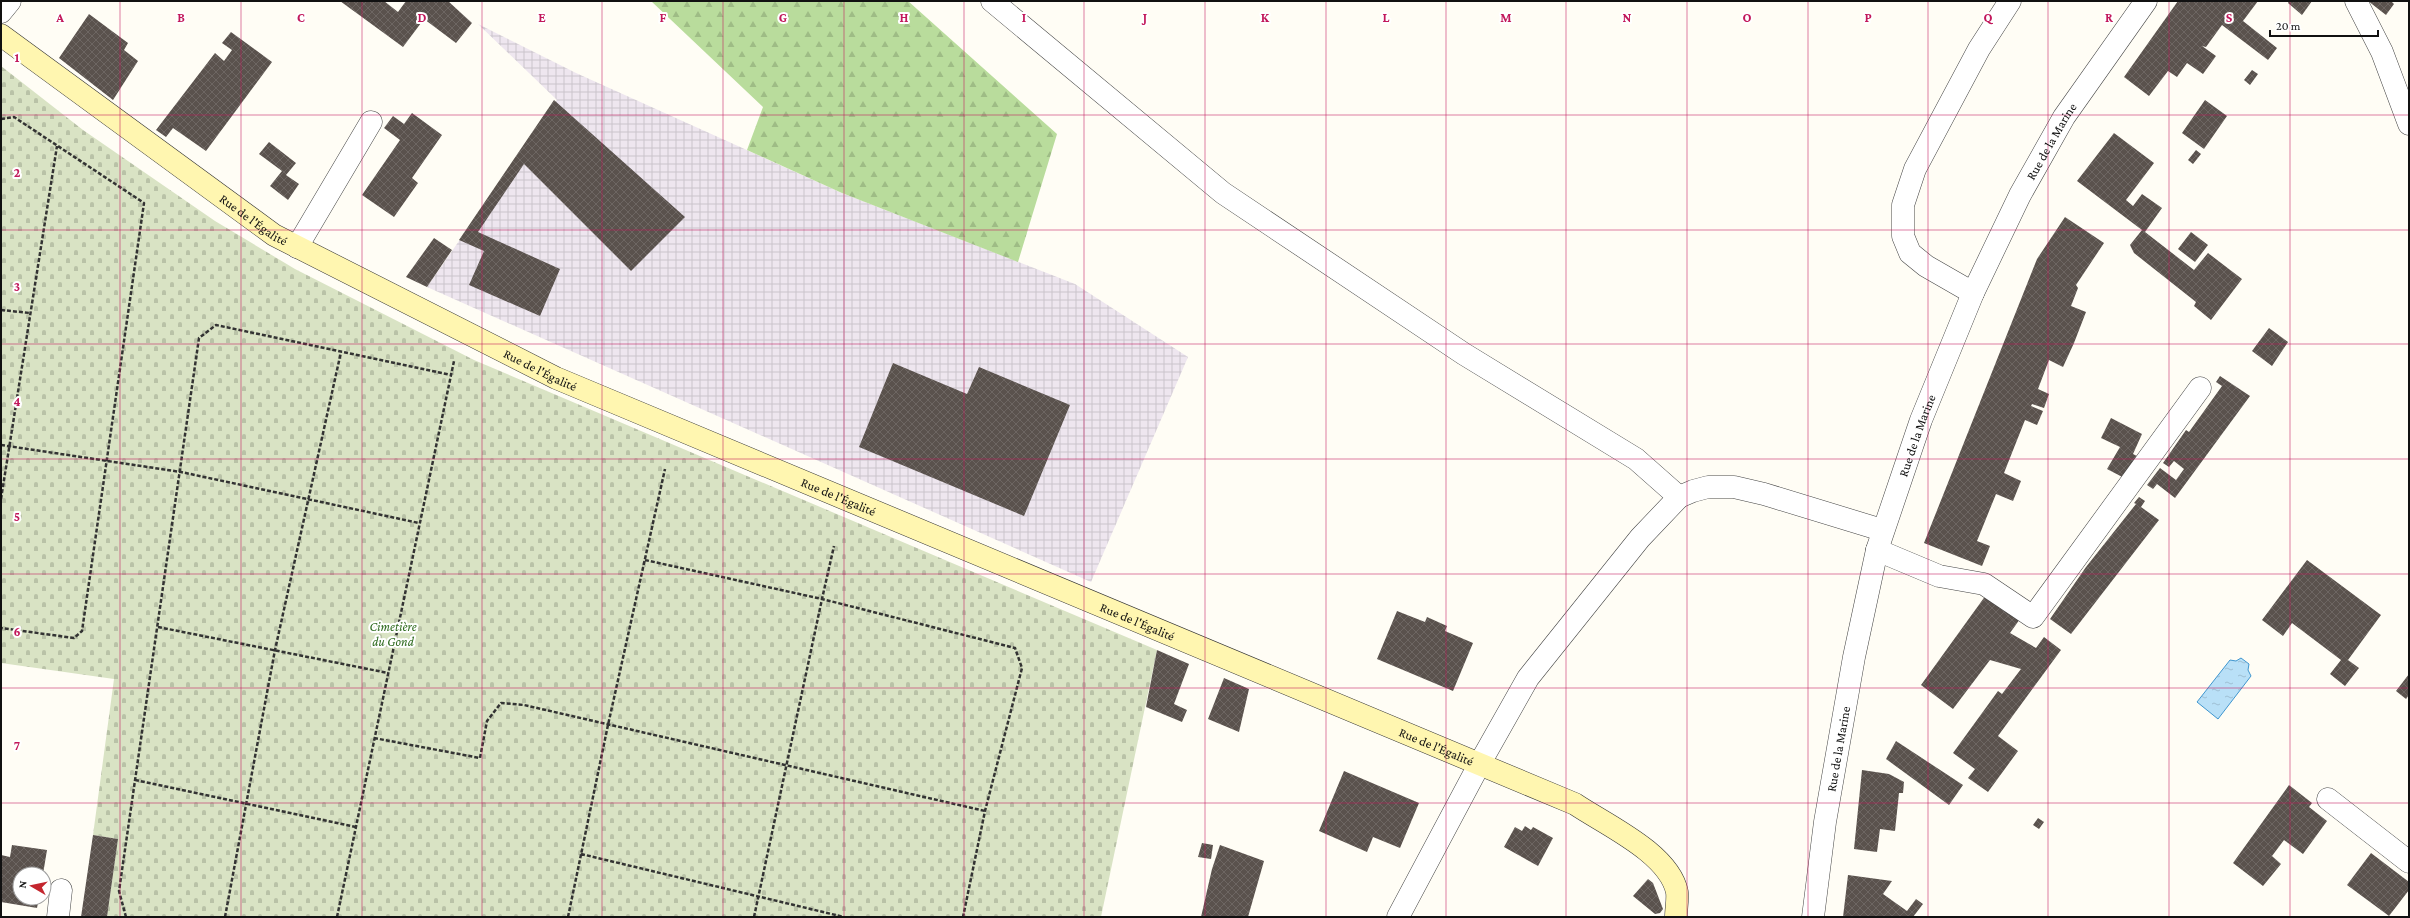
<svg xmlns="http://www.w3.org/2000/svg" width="2410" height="918" viewBox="0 0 2410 918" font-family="'Crimson Pro',serif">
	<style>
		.industrial { fill: url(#industrial-grid) }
		.forest { fill: url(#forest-firs) }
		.cemetery { fill: url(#cemetery-stones) }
		.water { fill: url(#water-ripples); stroke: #3f96cf }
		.building { fill: url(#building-cross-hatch) }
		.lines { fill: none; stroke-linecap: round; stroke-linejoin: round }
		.lane-casing { stroke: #444; stroke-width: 23 }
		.street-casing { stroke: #444; stroke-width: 23 }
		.secondary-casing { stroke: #333; stroke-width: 23 }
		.path { stroke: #333; stroke-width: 2.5; stroke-dasharray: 4 2; stroke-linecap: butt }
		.lane { stroke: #fff; stroke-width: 22 }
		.street { stroke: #fff; stroke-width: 22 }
		.secondary { stroke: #fff6b0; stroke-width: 22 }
		.grid { fill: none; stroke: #c2185b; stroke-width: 1; stroke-opacity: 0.55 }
		.labels { text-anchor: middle; stroke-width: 4; stroke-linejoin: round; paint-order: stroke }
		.street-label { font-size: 13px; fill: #111; stroke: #fff }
		.park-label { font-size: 13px; font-style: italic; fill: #2f6b1f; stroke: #fff }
		.grid-label { font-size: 13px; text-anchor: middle; font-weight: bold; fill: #c2185b; stroke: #fff; stroke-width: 4; stroke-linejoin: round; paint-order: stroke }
	</style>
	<defs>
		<pattern id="industrial-grid" width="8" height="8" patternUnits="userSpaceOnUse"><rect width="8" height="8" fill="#eee6ef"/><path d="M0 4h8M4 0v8" fill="none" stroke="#cbc4cc"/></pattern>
		<pattern id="forest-firs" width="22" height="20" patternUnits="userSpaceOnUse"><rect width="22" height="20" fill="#b9dc9c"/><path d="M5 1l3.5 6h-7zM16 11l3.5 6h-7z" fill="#9ebc85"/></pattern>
		<pattern id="cemetery-stones" width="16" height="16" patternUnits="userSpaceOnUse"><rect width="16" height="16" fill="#d9e3c4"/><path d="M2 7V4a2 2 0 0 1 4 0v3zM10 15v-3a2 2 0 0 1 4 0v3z" fill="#b9c2a7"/></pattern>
		<pattern id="water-ripples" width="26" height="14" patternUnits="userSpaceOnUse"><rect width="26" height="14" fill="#b9e0f7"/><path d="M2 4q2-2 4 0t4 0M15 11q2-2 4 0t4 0" fill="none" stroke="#9ebfd3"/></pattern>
		<pattern id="building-cross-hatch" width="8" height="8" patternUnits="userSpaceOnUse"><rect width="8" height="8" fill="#5a524d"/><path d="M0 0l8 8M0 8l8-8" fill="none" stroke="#6d6662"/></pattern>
	</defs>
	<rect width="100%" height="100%" fill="#fffdf5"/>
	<path class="industrial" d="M478 24 576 73 842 193 1075 284 1188 357 1091 582 427 287 557 100Z"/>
	<path class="forest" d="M651 1H908L1057 134 1018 262 842 193 747 150 763 107Z"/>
	<path class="cemetery" d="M1 66 83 130 215 221 295 269 474 360 1157 650 1101 917H107L118 839 93 835 114 679 1 663Z"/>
	<path class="water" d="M2241 658 2249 664 2248 670 2251 676 2218 719 2197 702 2230 660 2236 661Z"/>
	<path class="building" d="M340 1H384L398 12 406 1H448L472 23 456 43 424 19 403 47Z
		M2178 1H2258L2243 21 2277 48 2268 60 2222 25 2206 47 2202 46 2216 56 2203 74 2187 63 2177 77 2168 71 2149 96 2124 77Z
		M2289 1H2312L2302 15 2288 3Z
		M2368 1H2391L2394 4 2386 15Z
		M89 14 128 43 124 50 138 61 113 100 59 58Z
		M231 32 272 62 206 151 173 128 166 137 156 130 215 53 224 61 232 50 222 43Z
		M2252 70 2258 74 2250 85 2244 80Z
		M554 100 685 217 631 271 524 164 478 232 560 269 540 316 469 285 484 251 459 240Z
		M2205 100 2227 116 2204 149 2182 133Z
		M412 113 442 135 412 178 418 183 394 217 362 195 400 140 384 128 393 116 404 124Z
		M2114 133 2154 163 2126 200 2133 206 2142 194 2162 208 2145 232 2194 270 2208 253 2242 279 2211 320 2194 306 2196 302 2134 253 2130 245 2142 230 2077 181Z
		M269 142 296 163 286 175 299 184 288 200 270 186 282 171 259 154Z
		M2196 150 2201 154 2193 164 2188 160Z
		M2065 217 2104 243 2076 285 2078 288 2071 306 2086 312 2074 343 2063 367 2049 360 2038 389 2049 394 2044 408 2032 404 2031 406 2043 411 2037 425 2025 420 2004 473 2021 481 2013 501 1996 494 1977 541 1990 546 1982 566 1924 543 2037 259Z
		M2191 232 2208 245 2195 262 2178 249Z
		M434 238 452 250 427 287 406 277Z
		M2269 328 2288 342 2272 366 2252 351Z
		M893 363 967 394 979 367 1070 405 1024 516 859 447Z
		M2220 376 2250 396 2175 498 2157 484 2153 489 2147 485 2160 468 2176 480 2184 469 2174 461 2169 467 2163 463 2186 430 2189 432 2222 386 2216 382Z
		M2111 418 2142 434 2133 454 2145 460 2130 481 2107 469 2120 447 2101 438Z
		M2139 497 2145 501 2141 507 2159 520 2071 634 2050 619 2086 567 2136 504 2134 503Z
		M2307 560 2381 615 2348 660 2359 668 2345 686 2330 674 2341 660 2292 623 2283 636 2262 620Z
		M1986 595 2020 619 2010 633 2036 648 2044 637 2061 650 1998 736 2018 751 1988 792 1968 778 1975 769 1953 753 1998 691 2002 694 2021 669 1990 660 1953 709 1921 685Z
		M1397 611 1425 622 1427 617 1447 626 1445 631 1473 643 1453 691 1377 659Z
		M1157 650 1189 664 1174 704 1187 710 1182 722 1146 707Z
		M2409 674V695L2406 699 2396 691Z
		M1224 678 1249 689 1239 732 1208 719Z
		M1896 741 1963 785 1949 805 1886 759Z
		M1862 770 1889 774 1904 782 1903 793H1899L1895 831 1880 829 1877 852 1854 849Z
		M1344 771 1419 803 1400 848 1373 837 1367 852 1319 831Z
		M2289 785 2312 803 2309 807 2327 821 2303 854 2284 840 2272 856 2281 864 2263 886 2233 863Z
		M2038 818 2044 822 2039 829 2033 825Z
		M1525 826 1531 830 1533 827 1553 838 1538 866 1504 847 1515 827 1522 831Z
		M93 835 118 839 107 917H81Z
		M1202 843 1213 845 1211 859 1198 857Z
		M12 845 47 850 43 874H20V898H39L37 908 1 902V855L10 857Z
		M1220 845 1264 861 1248 917H1201L1212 869Z
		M2371 853 2409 882V890L2389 916 2347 885Z
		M1848 875 1892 881 1883 894 1907 911 1916 899 1923 904 1913 917H1843Z
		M1648 879 1653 883 1663 909 1660 913 1655 914 1633 896Z"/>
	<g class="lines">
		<g class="lane-casing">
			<path id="lane" d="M992 1 1223 193 1464 354 1636 459 1679 497
				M2356 1 2382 52 2409 124
				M1 12 10 1
				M297 247 371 122
				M1973 293 1926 266 1910 253 1903 236V205L1915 169 1979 49 2010 1
				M1877 550 1939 576 1984 584 2033 617 2200 388
				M2328 799 2409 862
				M58 917 61 890
				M1398 917 1480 763"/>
		</g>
		<g class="street-casing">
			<g id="street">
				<path d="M1480 763 1528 678 1640 538 1679 497 1693 491 1708 487H1734L1764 494 1882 530"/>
				<path id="s1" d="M1813 917 1825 822 1854 657 1877 550 1921 420 1973 293 2020 195 2064 117 2146 1"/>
			</g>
		</g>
		<g class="secondary-casing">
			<g id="secondary">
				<path id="s2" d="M1 35 274 235 556 378 1575 804C1606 825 1669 853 1677 892 1678 900 1676 909 1676 917"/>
			</g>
		</g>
		<path class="path" d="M1 119 14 117 144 203 82 631 74 638 1 628
			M1 310 30 313
			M1 445 181 472 419 523
			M1 499 57 146
			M645 560 822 599 834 546
			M158 627 388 673
			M374 738 480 758 487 721 501 703 524 705 985 811
			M135 780 356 827
			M581 854 844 917
			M126 917 119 891 199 338 216 325 451 375
			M225 917 275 650 341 352
			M337 917 454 361
			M568 917 608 725 665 469
			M754 917 822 599 1015 648 1022 668 985 811 963 917"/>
		<use href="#lane" class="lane"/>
		<use href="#street" class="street"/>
		<use href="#secondary" class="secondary"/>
	</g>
	<path class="grid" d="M120 1V917M241 1V917M362 1V917M482 1V917M602 1V917M723 1V917M844 1V917M964 1V917M1084 1V917M1205 1V917M1326 1V917M1446 1V917M1566 1V917M1687 1V917M1808 1V917M1928 1V917M2048 1V917M2169 1V917M2290 1V917M1 115H2409M1 230H2409M1 344H2409M1 459H2409M1 574H2409M1 688H2409M1 803H2409"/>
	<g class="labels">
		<g class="street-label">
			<text dy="5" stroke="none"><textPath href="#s1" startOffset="818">Rue de la Marine</textPath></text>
			<text dy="5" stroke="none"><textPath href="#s2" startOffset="313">Rue de l'Égalité</textPath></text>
			<text dy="5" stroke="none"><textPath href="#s2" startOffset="637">Rue de l'Égalité</textPath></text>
			<text dy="5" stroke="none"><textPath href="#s1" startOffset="494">Rue de la Marine</textPath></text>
			<text dy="5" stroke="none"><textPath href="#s2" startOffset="961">Rue de l'Égalité</textPath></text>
			<text dy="5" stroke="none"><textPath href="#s2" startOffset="1285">Rue de l'Égalité</textPath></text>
			<text dy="5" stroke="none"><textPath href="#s2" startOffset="1609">Rue de l'Égalité</textPath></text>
			<text dy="5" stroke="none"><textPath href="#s1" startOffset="170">Rue de la Marine</textPath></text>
		</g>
		<g class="park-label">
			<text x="393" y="631">Cimetière<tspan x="393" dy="15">du Gond</tspan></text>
		</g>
	</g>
	<g class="grid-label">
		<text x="60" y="22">A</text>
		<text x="181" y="22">B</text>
		<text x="301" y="22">C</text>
		<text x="422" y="22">D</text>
		<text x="542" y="22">E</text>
		<text x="663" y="22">F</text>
		<text x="783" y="22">G</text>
		<text x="904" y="22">H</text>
		<text x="1024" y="22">I</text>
		<text x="1145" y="22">J</text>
		<text x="1265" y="22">K</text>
		<text x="1386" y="22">L</text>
		<text x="1506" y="22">M</text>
		<text x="1627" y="22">N</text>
		<text x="1747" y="22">O</text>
		<text x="1868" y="22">P</text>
		<text x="1988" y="22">Q</text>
		<text x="2109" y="22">R</text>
		<text x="2229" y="22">S</text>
		<text x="17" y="62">1</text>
		<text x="17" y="177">2</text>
		<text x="17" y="291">3</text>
		<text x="17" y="406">4</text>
		<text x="17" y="521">5</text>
		<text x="17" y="636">6</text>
		<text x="17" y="750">7</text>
	</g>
	<rect width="2410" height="918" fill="none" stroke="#111111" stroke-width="4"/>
	<g transform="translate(32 886) rotate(279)"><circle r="19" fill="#ffffff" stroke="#a0a0a0"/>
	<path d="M0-3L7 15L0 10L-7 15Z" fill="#c4262e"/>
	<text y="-6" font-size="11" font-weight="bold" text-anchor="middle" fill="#111111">N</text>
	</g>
	<path d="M2270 30v6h108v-6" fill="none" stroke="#111111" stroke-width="2"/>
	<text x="2276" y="30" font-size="12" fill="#111111" stroke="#ffffff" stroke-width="3" paint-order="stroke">20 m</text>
</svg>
